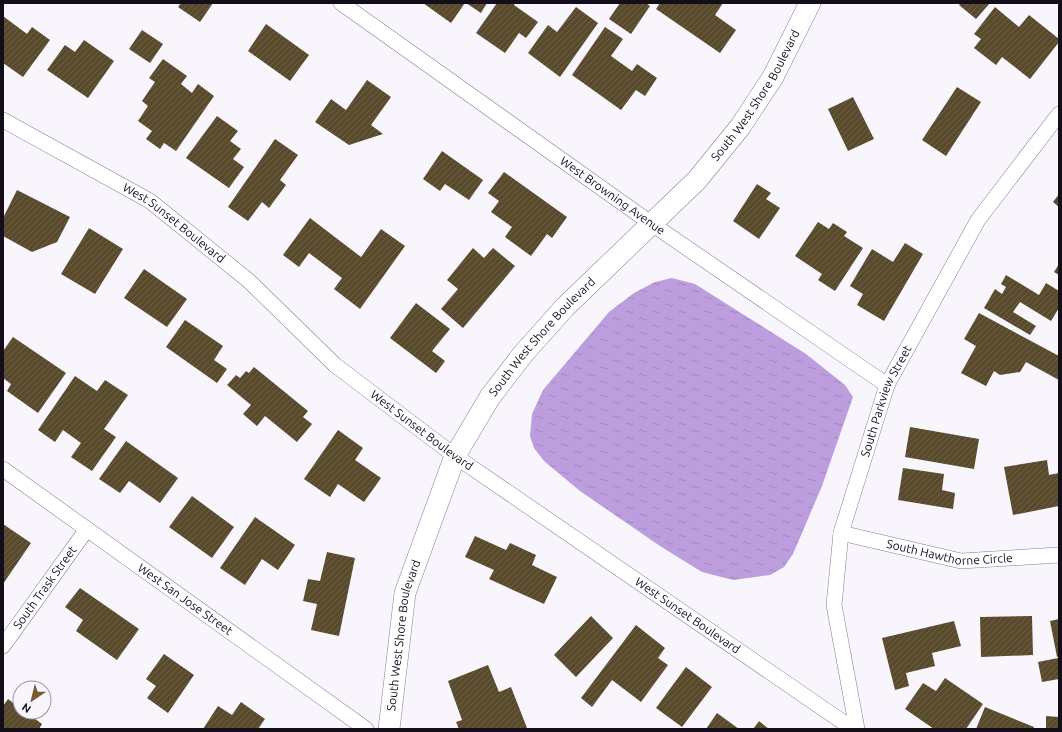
<svg xmlns="http://www.w3.org/2000/svg" width="1062" height="732" viewBox="0 0 1062 732" font-family="Ubuntu,sans-serif">
	<style>
		.water { fill: url(#water-ripples) }
		.building { fill: url(#building-hatch) }
		.lines { fill: none; stroke-linecap: round; stroke-linejoin: round }
		.street-casing { stroke: #8a7b9b; stroke-width: 16 }
		.secondary-casing { stroke: #8a7b9b; stroke-width: 22 }
		.street { stroke: #fff; stroke-width: 15 }
		.secondary { stroke: #fff; stroke-width: 21 }
		.labels { text-anchor: middle; stroke-width: 4; stroke-linejoin: round; paint-order: stroke }
		.street-label { font-size: 12px; fill: #140e1a; stroke: #f9f5fd }
	</style>
	<defs>
		<pattern id="water-ripples" width="26" height="14" patternUnits="userSpaceOnUse"><rect width="26" height="14" fill="#bc9dde"/><path d="M2 4q2-2 4 0t4 0M15 11q2-2 4 0t4 0" fill="none" stroke="#a186be"/></pattern>
		<pattern id="building-hatch" width="6" height="6" patternUnits="userSpaceOnUse"><rect width="6" height="6" fill="#594a2c"/><path d="M-1 1l2-2M0 6l6-6M5 7l2-2" fill="none" stroke="#6c6048"/></pattern>
	</defs>
	<rect width="100%" height="100%" fill="#f9f5fd"/>
	<path class="water" d="M672 278 695 284 806 354 845 385 853 397 822 486 793 554 784 567 770 575 733 580 702 572 660 546 580 491 544 461 534 448 530 436 532 414 543 390 609 312 634 293 655 282Z"/>
	<path class="building" d="M181 3H213L200 22 178 7Z
		M423 3H465L451 23Z
		M466 3H487L481 13Z
		M497 3H515L514 5 538 22 526 38 519 33 505 53 476 33Z
		M620 3H646L650 6 631 34 609 19Z
		M660 3H723L715 15 736 30 720 53 656 9Z
		M961 3H990L976 19 959 5Z
		M576 7 598 23 560 77 528 53 548 25 557 32Z
		M995 7 1019 27 1029 15 1059 39V42L1030 79 1002 57 996 65 974 48 981 39 974 34Z
		M3 16 27 34 32 27 50 40 23 77 3 63Z
		M266 24 309 55 290 81 248 51Z
		M605 27 623 39 611 56 632 71 637 64 657 78 645 96 636 90 621 110 572 75Z
		M142 30 163 44 150 63 129 49Z
		M84 40 114 61 88 98 47 70 65 45 75 52Z
		M163 59 187 76 181 84 192 93 198 84 214 96 176 151 164 143 160 149 146 139 152 131 138 121 148 106 142 101 155 82 149 78Z
		M367 80 391 97 371 125 383 134 349 145 315 122 331 99 346 110Z
		M957 87 981 102 946 156 922 140Z
		M853 97 874 139 848 151 828 109Z
		M217 116 238 131 230 141 241 149 233 159 244 167 229 188 186 158Z
		M275 139 298 155 280 180 286 185 269 208 262 202 248 221 228 207Z
		M442 151 483 180 469 200 445 184 440 191 423 179Z
		M504 172 567 217 552 238 547 234 531 256 505 237 512 227 491 212 499 201 488 193Z
		M757 184 771 193 766 199 780 208 759 239 733 221Z
		M17 190 70 217 57 242 32 252 3 236V218Z
		M1059 194V207L1053 202Z
		M310 218 361 257 381 229 405 246 360 309 334 289 342 278 309 253 299 267 283 255Z
		M818 222 829 229 833 223 847 232 844 236 863 248 835 291 818 280 822 274 795 256Z
		M89 228 123 249 95 294 61 274Z
		M905 243 923 254 884 321 857 305 863 294 850 286 872 249 893 262Z
		M473 248 484 258 493 248 515 266 463 328 441 309 458 289 447 280Z
		M1059 264V275L1054 272Z
		M144 269 187 299 167 327 124 298Z
		M1006 275 1039 295 1046 283 1059 291V308L1051 321 1020 302 1013 312 1036 326 1030 335 984 308 995 289 1002 294 1006 287 1001 284Z
		M416 303 450 329 432 351 445 361 436 373 390 338Z
		M979 313 1059 356V380L1026 362 1020 372 1000 375 994 371 986 386 961 373 976 346 964 339Z
		M185 320 223 346 214 360 227 369 217 383 166 347Z
		M13 337 66 373 38 413 7 391 11 384 3 378V351Z
		M254 367 308 411 303 417 312 424 297 442 265 416 257 426 243 414 251 405 227 385 236 375 240 378 246 371 249 373Z
		M75 376 97 391 105 380 128 395 104 429 116 437 92 471 71 457 81 443 63 430 55 442 38 430Z
		M910 427 979 439 974 469 905 457Z
		M338 430 363 448 355 460 381 478 364 502 338 484 330 497 304 479Z
		M126 441 178 478 160 503 129 481 120 493 99 479Z
		M1047 460 1049 475 1059 473V506L1013 515 1004 467Z
		M903 468 944 474 942 490 955 493 953 509 898 500Z
		M192 496 234 527 212 558 169 527Z
		M255 517 295 545 278 570 262 559 245 585 220 568Z
		M3 524 31 543 3 584Z
		M475 536 506 550 510 543 536 555 532 565 557 577 544 604 489 579 494 570 465 557Z
		M327 552 355 558 339 636 311 630 317 604 303 601 308 579 320 581Z
		M80 588 139 629 117 660 76 631 83 620 65 607Z
		M591 616 613 638 576 677 554 655Z
		M1032 616 1033 655 981 657 980 617Z
		M1059 619V656L1057 657 1050 621Z
		M954 621 961 646 932 653 935 666 906 673 909 686 895 690 882 638Z
		M636 625 665 648 658 658 668 665 641 702 612 680 592 707 581 698Z
		M164 654 194 675 168 713 147 698 156 686 146 679Z
		M1058 658 1059 679 1042 682 1038 662Z
		M488 665 499 692 511 687 527 728 459 729 456 722 462 720 448 681Z
		M686 667 712 687 682 727 656 708Z
		M945 678 983 704 966 729H934L905 709 923 683 936 691Z
		M8 699 20 708V712H26L42 724 39 729H3V706Z
		M241 702 265 719 258 729H203L218 706 232 715Z
		M985 707 1034 727 1033 729H976Z
		M717 713 739 729H706Z
		M1046 716 1059 717V729H1046Z
		M759 721 769 729H753Z"/>
	<g class="lines">
		<g class="street-casing">
			<g id="street">
				<path id="s1" d="M341 3 652 224 887 385"/>
				<path id="s2" d="M3 120 150 201 249 281 335 365 455 456 853 729"/>
				<path id="s3" d="M3 469 366 729"/>
				<path id="s4" d="M841 533 961 561 1059 555"/>
				<path id="s5" d="M3 646 87 529"/>
				<path id="s6" d="M857 729 834 605 841 533 887 385 978 220 1059 114"/>
			</g>
		</g>
		<g class="secondary-casing">
			<g id="secondary">
				<path id="s7" d="M389 729 405 593 455 456 490 397 523 354 565 307 697 180 740 127 773 77 810 3"/>
			</g>
		</g>
		<use href="#street" class="street"/>
		<use href="#secondary" class="secondary"/>
	</g>
	<g class="labels">
		<g class="street-label">
			<text dy="4" stroke="none"><textPath href="#s7" startOffset="755">South West Shore Boulevard</textPath></text>
			<text dy="4" stroke="none"><textPath href="#s1" startOffset="333">West Browning Avenue</textPath></text>
			<text dy="4" stroke="none"><textPath href="#s2" startOffset="200">West Sunset Boulevard</textPath></text>
			<text dy="4" stroke="none"><textPath href="#s7" startOffset="431">South West Shore Boulevard</textPath></text>
			<text dy="4" stroke="none"><textPath href="#s6" startOffset="338">South Parkview Street</textPath></text>
			<text dy="4" stroke="none"><textPath href="#s2" startOffset="524">West Sunset Boulevard</textPath></text>
			<text dy="4" stroke="none"><textPath href="#s4" startOffset="111">South Hawthorne Circle</textPath></text>
			<text dy="4" stroke="none"><textPath href="#s5" startOffset="72">South Trask Street</textPath></text>
			<text dy="4" stroke="none"><textPath href="#s3" startOffset="224">West San Jose Street</textPath></text>
			<text dy="4" stroke="none"><textPath href="#s2" startOffset="848">West Sunset Boulevard</textPath></text>
			<text dy="4" stroke="none"><textPath href="#s7" startOffset="95">South West Shore Boulevard</textPath></text>
		</g>
	</g>
	<rect width="1062" height="732" fill="none" stroke="#140e1a" stroke-width="8"/>
	<g transform="translate(32 700) rotate(215)"><circle r="19" fill="#f9f5fd" stroke="#9d99a2"/>
	<path d="M0-3L7 15L0 10L-7 15Z" fill="#735d2d"/>
	<text y="-6" font-size="11" font-weight="bold" text-anchor="middle" fill="#140e1a">N</text>
	</g>
</svg>
